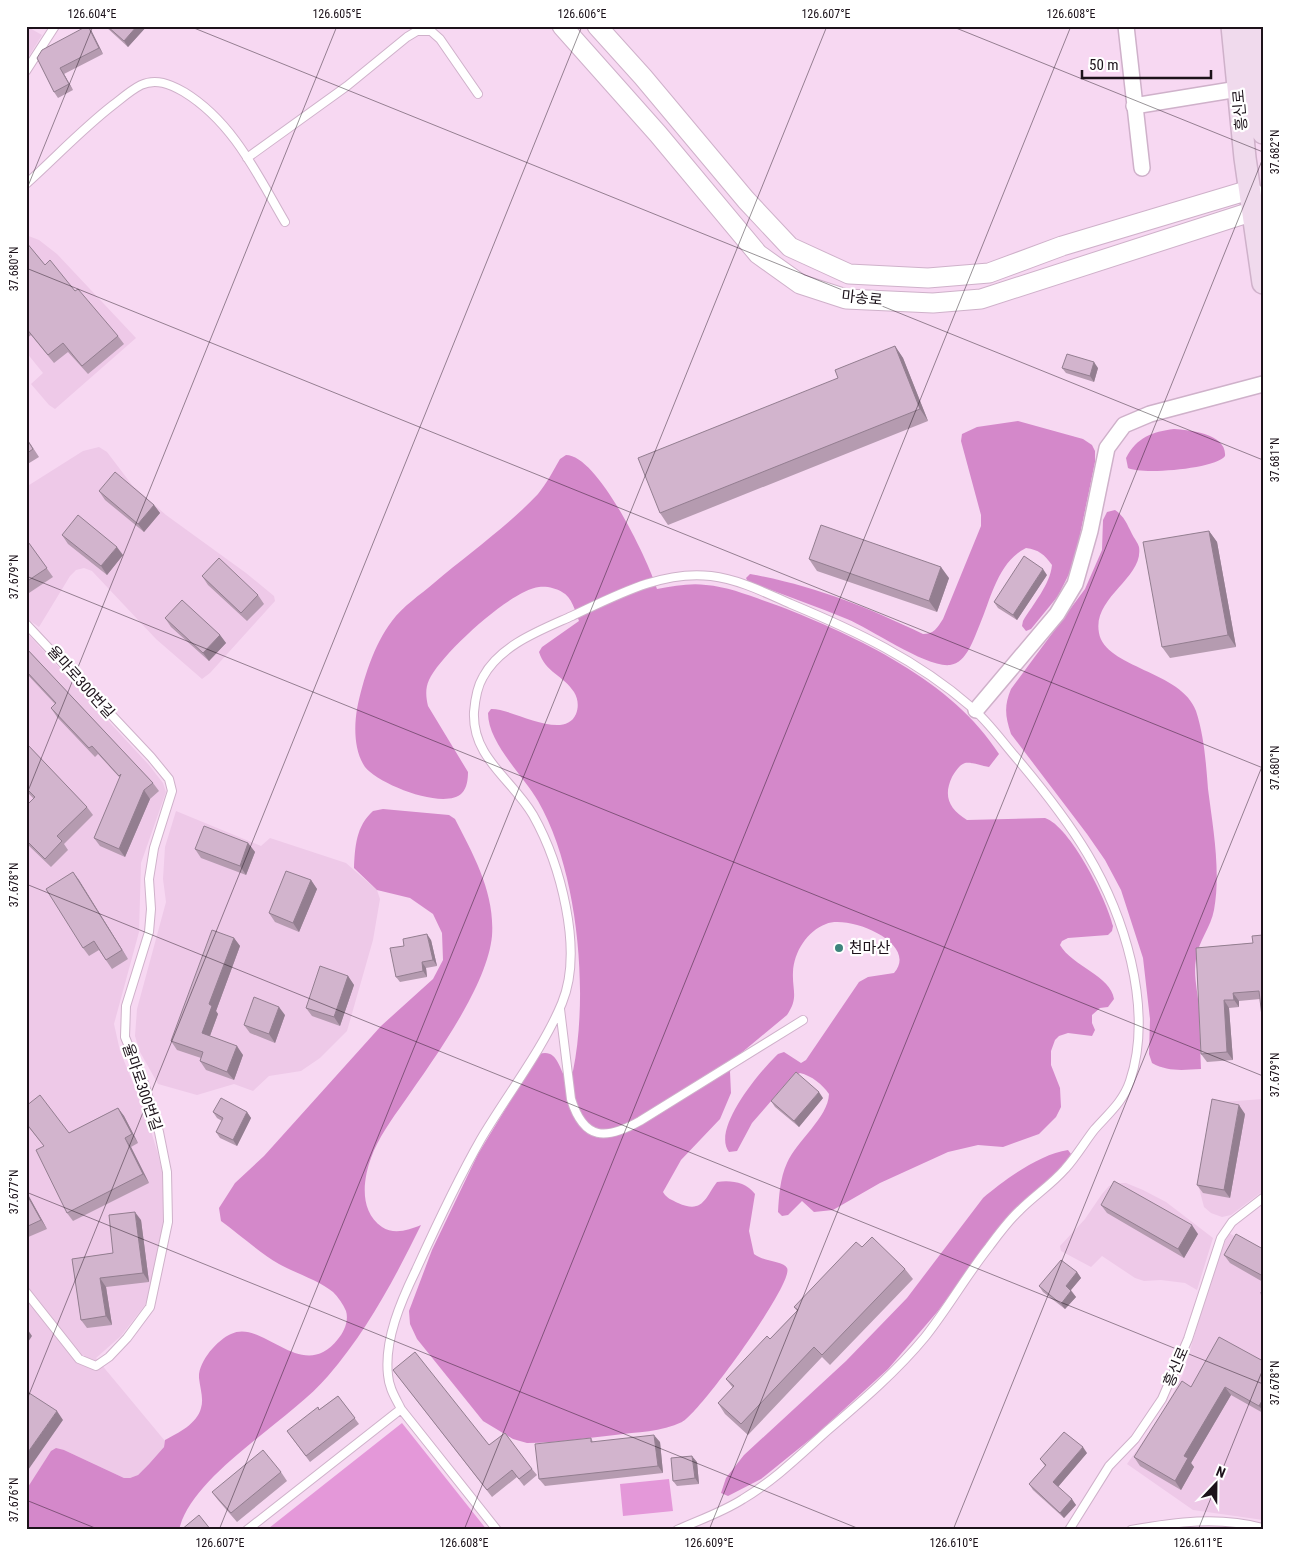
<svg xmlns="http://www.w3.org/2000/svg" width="1289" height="1556" viewBox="0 0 1289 1556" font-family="'Roboto Condensed','Noto Sans KR',sans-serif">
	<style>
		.built { fill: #eec9e8 }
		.green { fill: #e498d9 }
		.forest { fill: #d488ca }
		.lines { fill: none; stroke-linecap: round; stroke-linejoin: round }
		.service-casing { stroke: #cfb1ca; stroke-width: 10 }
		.minor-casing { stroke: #cfb1ca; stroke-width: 18 }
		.tertiary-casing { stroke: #cfb1ca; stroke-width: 21 }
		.secondary-casing { stroke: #cfb1ca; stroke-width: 24 }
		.service { stroke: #fff; stroke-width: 8 }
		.minor { stroke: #fff; stroke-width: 15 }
		.tertiary { stroke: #fff; stroke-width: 19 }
		.secondary { stroke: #f0daed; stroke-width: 21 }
		.wall { fill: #b59bb0 }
		.shaded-wall { fill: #937e90 }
		.building { fill: #d2b4cd; stroke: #937e90 }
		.ticks { fill: none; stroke: #1c121a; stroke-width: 1; stroke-opacity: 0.45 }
		.poi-dot { fill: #3e847d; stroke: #fff; stroke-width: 2 }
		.labels { text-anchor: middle; stroke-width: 4.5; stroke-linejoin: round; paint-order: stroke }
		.street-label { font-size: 15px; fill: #1c121a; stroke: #fff }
		.poi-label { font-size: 15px; fill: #1c121a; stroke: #fff; text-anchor: start }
		.neatline { fill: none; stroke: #1c121a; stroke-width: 2 }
		.ticks-label { font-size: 12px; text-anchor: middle; fill: #1c121a }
	</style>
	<rect width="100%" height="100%" fill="#f7d8f2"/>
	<path class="built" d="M26 26 42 35 26 61Z
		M26 235 39 240 57 254 136 338 55 409 49 405 31 384 43 373 26 352Z
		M99 447 107 452 132 485 166 515 246 573 274 596 275 601 210 673 202 679 156 639 92 571 84 568 76 570 70 576 39 627 26 618V487L83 451Z
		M26 632 149 765 163 783 166 792 141 863 139 932 114 1024 120 1051 147 1118 158 1154 163 1176V1223L150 1292 145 1305 121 1336 96 1358 165 1441 164 1447 149 1464 138 1475 130 1478H124L64 1450 51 1452 26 1490Z
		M176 811 261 846 270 838 346 863 377 890 380 899 373 940 347 1031 320 1058 301 1071 269 1076 253 1091 234 1084 197 1095 158 1084 140 1052 135 1036 137 1009 166 902 163 879 165 847Z
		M1263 1099V1191L1231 1215 1222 1217 1211 1213 1204 1207 1199 1188 1212 1111 1223 1102Z
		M1117 1183H1126L1143 1190 1166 1202 1213 1238 1197 1290 1185 1283 1161 1280 1144 1281 1135 1278 1102 1256 1091 1267 1061 1251 1060 1246 1085 1219 1102 1194 1109 1186Z
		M1229 1233 1263 1252V1520L1193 1510 1127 1464 1162 1414 1183 1374 1216 1262Z"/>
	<path class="green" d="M402 1423 487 1530H270L269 1528Z
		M669 1479 673 1511 623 1516 620 1484Z"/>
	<path class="forest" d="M1018 421 1083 439 1092 445 1095 451V462L1074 564 1058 596 1031 629 1026 631 1022 626 1023 621C1033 604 1050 585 1052 565 1044 554 1039 550 1026 548 998 562 991 598 980 624 974 638 967 663 950 665 927 668 871 629 847 619 814 606 781 593 748 582L746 578 750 574C815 586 864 606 923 634 934 634 937 628 943 619L981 526V515L961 441 962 434 977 427Z
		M1174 429C1190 430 1227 434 1225 456 1216 469 1142 475 1128 468L1126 458C1137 437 1152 432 1174 429Z
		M566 455C598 455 648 560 657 589 674 586 690 583 706 585 731 587 755 598 779 606 856 636 953 681 999 754L989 767C982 766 972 762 965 763 959 765 955 772 952 777 943 796 949 809 967 820L1045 818C1070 826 1107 900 1113 926L1112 931 1108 935 1068 938 1062 941 1060 945C1072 966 1111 976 1114 999L1108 1007 1100 1008 1092 1015V1023L1095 1030 1092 1036 1068 1033 1059 1036 1055 1040 1051 1051V1065L1060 1088 1061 1107 1056 1117 1039 1134 1003 1147 978 1145 948 1152 880 1183 833 1210 814 1212 802 1201 788 1215 782 1216 778 1212C779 1196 780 1178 787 1163 797 1140 828 1118 829 1094 822 1084 812 1076 800 1073L792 1077 752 1123 737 1151 729 1152C711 1129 761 1070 778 1054L784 1052 801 1063 806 1060 859 982 868 977 894 973C920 943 848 914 826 924 807 931 794 952 793 972 792 991 799 997 787 1015L734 1059 730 1072 731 1093 720 1119 681 1160 663 1192C666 1198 672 1200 678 1203 703 1214 705 1198 717 1182 731 1180 746 1182 755 1194L749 1231 754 1254C764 1262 784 1261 787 1268 795 1282 699 1414 682 1422 662 1432 636 1432 615 1435 586 1438 557 1443 527 1443L513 1439 483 1421 417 1339 410 1324 409 1311 432 1250 478 1154 539 1054C557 1048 559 1068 566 1079L573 1071C589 993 578 870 538 801 523 775 488 743 488 713L491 709C512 708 564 742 576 714 579 707 578 698 574 692 564 676 545 672 539 652L542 647 579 621C575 611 572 597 562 592 556 588 546 586 539 587 511 590 441 654 429 680 425 689 426 697 428 706L468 772C468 779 467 788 462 793 445 811 378 784 365 767 354 751 354 727 357 709 363 680 374 644 392 621 403 606 420 595 434 583 468 554 508 526 538 494 547 483 553 471 560 459Z
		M1115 510C1124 516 1127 524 1132 534 1134 538 1138 543 1139 547 1144 578 1092 597 1099 633 1105 668 1182 671 1196 711 1204 735 1206 763 1208 789 1213 828 1221 871 1214 910 1211 927 1198 942 1196 959 1193 975 1198 993 1199 1008 1200 1028 1200 1049 1201 1069 1183 1070 1168 1072 1152 1063L1149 1054 1150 1019 1143 958 1121 890 1105 860 1087 834 1011 734C1005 716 1004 706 1011 689L1085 589 1102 550 1103 520 1107 512Z
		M383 809 449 815 455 819C474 856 495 893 492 936 487 987 433 1060 404 1102 392 1119 378 1138 371 1158 363 1180 359 1211 382 1227 394 1235 409 1230 421 1225 395 1278 367 1331 328 1376 290 1421 192 1474 179 1530H26V1490L51 1451 56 1448 64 1450 124 1478H130L138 1475 149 1464 164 1447 165 1440C178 1433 197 1424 201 1408 204 1399 200 1388 199 1378 198 1362 217 1340 231 1334 263 1318 302 1385 338 1339 344 1332 349 1321 346 1311 343 1304 338 1297 333 1292 320 1281 295 1273 279 1264 259 1252 240 1235 221 1221L219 1208 235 1183 264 1156 381 1026 433 979 443 960 442 933 433 914 410 898 377 890 354 868C355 847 356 826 373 811Z
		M1068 1150 1071 1154 1060 1169 1006 1218 938 1311 888 1369 818 1433 761 1479 728 1496 721 1493 726 1478 744 1455 846 1361 907 1298 983 1198C1004 1180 1040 1154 1068 1150Z"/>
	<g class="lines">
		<g class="service-casing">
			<path id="service" d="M26 71 55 26
				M247 158 347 86 407 37 417 31H431L440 39 478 94
				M26 184C55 158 82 129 113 105 122 98 131 90 141 85 156 78 170 84 184 92 233 122 257 174 285 222
				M26 624 151 757 169 779 172 791 154 848 149 879 151 909 149 932 126 1006 125 1037 144 1083 159 1132 167 1172 168 1222 150 1307 127 1338 109 1357 96 1366 79 1359 26 1292
				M560 1009 571 1099C584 1141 606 1140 640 1121L803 1020
				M247 1530 401 1409
				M497 1530 401 1409C395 1397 389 1388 388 1375 384 1340 401 1301 416 1270 436 1226 457 1181 481 1139 507 1095 543 1049 562 1003 584 950 560 863 533 815 512 779 472 758 474 712 475 700 477 687 483 677 500 645 541 630 572 616 615 596 662 570 711 576 738 579 766 593 791 604 856 631 917 660 970 706 989 722 1003 743 1019 761 1071 823 1112 880 1131 961 1140 1000 1143 1042 1130 1081 1123 1102 1108 1114 1094 1130 1084 1143 1076 1157 1065 1169 1052 1184 1034 1196 1020 1210 1008 1221 998 1235 989 1247 966 1276 948 1308 925 1337 897 1371 862 1401 828 1430 801 1454 775 1480 743 1499 723 1512 699 1520 677 1530
				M1069 1530 1109 1466 1135 1439 1162 1399 1188 1339 1221 1238 1232 1222 1263 1198
				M1131 1530C1176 1522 1218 1516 1263 1528"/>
		</g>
		<g class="minor-casing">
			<path id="minor" d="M1126 26 1142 168
				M1134 106 1238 89
				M976 710 1057 614 1075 584 1090 531 1107 448 1124 425 1150 414 1263 384"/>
		</g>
		<g class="tertiary-casing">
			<path id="tertiary" d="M562 26 658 134 758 254 800 284 846 299 933 303 981 299 1263 208
				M597 26 643 77 746 200 790 247 849 274 928 278 989 273 1062 246 1249 190 1262 199"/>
		</g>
		<g class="secondary-casing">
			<path id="secondary" d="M1232 26 1245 158 1263 283
				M1252 26 1263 133"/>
		</g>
		<use href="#service" class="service"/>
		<use href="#minor" class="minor"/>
		<use href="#tertiary" class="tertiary"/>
		<use href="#secondary" class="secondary"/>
	</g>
	<path class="wall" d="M88 26 92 32 103 54 64 74 73 90 58 98 54 92 37 58Z
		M105 26H147L128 47Z
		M26 242 45 265 75 291 118 336 124 344 88 374 68 352 54 363 31 335 26 339Z
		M895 346 903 358 928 421 668 525 660 513 838 378Z
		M1062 368H1098L1094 382 1066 373Z
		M26 437 39 457 26 465Z
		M99 491 154 505 160 513 144 532 105 500Z
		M1209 531 1217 542 1236 647 1170 658 1162 647Z
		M62 535 123 555 107 575 68 544Z
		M26 539 53 577 26 595Z
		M809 559 949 578 937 612 817 571Z
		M1047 575 1017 620 998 608 994 602Z
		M202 576 258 595 264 604 247 621 208 585Z
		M165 618 220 635 226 643 209 661 171 627Z
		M26 648 153 783 159 791 150 799 125 857 100 846 94 838 120 778 98 754 95 757 57 717 51 708 55 704 26 673Z
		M26 743 87 807 93 815 64 844 68 850 51 867 26 843V806L34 799 26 791Z
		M248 843 255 852 246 875 201 858 195 849Z
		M73 872 128 959 112 969 99 950 89 956 83 948Z
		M311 880 317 889 299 932 275 922 269 913Z
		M234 938 240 946 216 1011 218 1014 210 1036 243 1055 234 1080 206 1070 200 1061 201 1058 177 1050 171 1041Z
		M431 940 437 966 426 968 427 977 400 982 396 977Z
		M1253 943 1260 999 1239 1001V1007L1229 1008 1233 1060 1207 1062 1201 1054 1196 948Z
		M348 976 354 985 340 1026 312 1016 306 1008Z
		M285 1015 275 1043 250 1033 244 1025Z
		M823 1098 799 1127 775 1107 771 1101Z
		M26 1106 69 1133 118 1108 124 1116 138 1143 131 1147 149 1183 73 1221 67 1213 44 1146 26 1124Z
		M213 1112H247L251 1118 237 1146 220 1138 216 1132 222 1121 217 1118Z
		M1245 1114 1230 1198 1203 1193 1197 1185Z
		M26 1191 47 1229 26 1238Z
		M1101 1205 1198 1234 1184 1258 1107 1213Z
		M141 1220 149 1282 106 1287 112 1325 87 1328 81 1320 72 1259 113 1253Z
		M862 1247 905 1269 913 1279 830 1365 822 1357 748 1435 725 1414 718 1403 733 1388 726 1379 770 1339 797 1311 794 1307Z
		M1263 1249V1282L1230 1263 1224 1255Z
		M1077 1272 1081 1278 1071 1290 1076 1297 1065 1309 1043 1292 1039 1286Z
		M1263 1361V1413L1231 1395 1191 1463 1194 1467 1181 1490 1140 1466 1134 1457 1191 1387Z
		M393 1370 489 1445 532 1469 537 1475 524 1486 517 1477 492 1497Z
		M338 1396 359 1424 310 1462 287 1431 319 1410Z
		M591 1438 593 1442H660L663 1473 545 1486 539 1479Z
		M1087 1453 1058 1487 1076 1505 1064 1518 1033 1490 1029 1484 1045 1466 1040 1459Z
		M697 1462 699 1484 677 1486 673 1481Z
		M281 1472 287 1481 237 1522 218 1500 212 1492Z"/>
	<path class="shaded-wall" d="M88 26 92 32 103 54 99 48Z
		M137 26H147L128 47 124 41Z
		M26 34 28 37 26 42Z
		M60 68 64 74 73 90 69 84Z
		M895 346 903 358 928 421 920 409Z
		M1094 362 1098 368 1094 382 1090 376Z
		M154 505 160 513 144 532 138 524Z
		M1209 531 1217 542 1236 647 1228 635Z
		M117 547 123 555 107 575 101 566Z
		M941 567 949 578 937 612 929 601Z
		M1043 569 1047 575 1017 620 1013 615Z
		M220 635 226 643 209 661 203 653Z
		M144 790 150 799 125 857 119 849Z
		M248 843 255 852 246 875 240 866Z
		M73 872 79 880 128 959 122 950Z
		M311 880 317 889 299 932 293 923Z
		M427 934 431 940 437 966 433 960Z
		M234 938 240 946 216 1011 218 1014 208 1041 202 1033 209 1004Z
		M422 962 426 968 427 977 423 971Z
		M348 976 354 985 340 1026 334 1017Z
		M1233 993 1239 1001V1007L1234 1000Z
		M1224 1000 1229 1008 1233 1060 1227 1052Z
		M279 1007 285 1015 275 1043 269 1034Z
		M237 1046 243 1055 234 1080 227 1072Z
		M819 1092 823 1098 799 1127 794 1121Z
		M1239 1105 1245 1114 1230 1198 1224 1190Z
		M118 1108 124 1116 138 1143 132 1134Z
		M247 1112 251 1118 237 1146 233 1140Z
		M125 1138 131 1147 149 1183 143 1174Z
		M26 1191 47 1229 41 1220 26 1193Z
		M135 1212 141 1220 149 1282 143 1273Z
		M1192 1225 1198 1234 1184 1258 1178 1249Z
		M1077 1272 1081 1278 1070 1291 1066 1286Z
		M100 1278 106 1287 112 1325 106 1316Z
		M1071 1291 1076 1297 1065 1309 1061 1304Z
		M26 1327 32 1336 26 1345Z
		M1225 1387 1231 1395 1191 1463 1194 1467 1181 1490 1175 1481 1184 1456Z
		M1263 1399V1411L1259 1406Z
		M57 1411 63 1420 26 1473V1455Z
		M654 1435 660 1442 663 1473 658 1466Z
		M1083 1447 1087 1453 1057 1488 1053 1482Z
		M692 1456 697 1462 699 1484 695 1478Z
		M1072 1499 1076 1505 1064 1518 1060 1513Z"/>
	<path class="building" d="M87 26H88L99 48 60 68 69 84 54 92 37 58 42 50Z
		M107 26H137L124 41Z
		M26 242 45 265 50 260 75 291 78 289 118 336 82 366 63 343 48 355 26 328Z
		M895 346 920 409 660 513 638 458 838 378 835 370Z
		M1067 354 1094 362 1090 376 1062 368Z
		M26 438 33 449 26 454Z
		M115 472 154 505 138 524 99 491Z
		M78 515 117 547 101 566 62 535Z
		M821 525 941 567 929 601 809 559Z
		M1209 531 1228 635 1162 647 1143 542Z
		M26 539 47 568 26 582Z
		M1024 556 1043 569 1013 615 994 602Z
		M219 558 258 595 241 613 202 576Z
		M182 600 220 635 203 653 165 618Z
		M26 648 153 783 144 790 119 849 94 838 121 774 119 776 92 746 89 748 51 708 56 703 26 671Z
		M26 743 87 807 57 836 62 841 45 859 26 840V806L35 797 26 788Z
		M204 826 248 843 240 866 195 849Z
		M286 871 311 880 293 923 269 913Z
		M73 872 122 950 106 960 94 941 83 948 46 889Z
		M212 930 234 938 209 1004 212 1006 202 1033 237 1046 227 1072 200 1061 203 1052 171 1041Z
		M427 934 433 960 422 962 423 971 396 977 390 948 404 946 403 939Z
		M1263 935V1025L1259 991 1233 993 1234 1000H1224L1227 1052 1201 1054 1196 948 1253 943 1252 936Z
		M320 966 348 976 334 1017 306 1008Z
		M254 997 279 1007 269 1034 244 1025Z
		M796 1072 819 1092 794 1121 771 1101Z
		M40 1095 69 1133 118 1108 132 1134 125 1138 143 1174 67 1213 36 1150 44 1146 26 1123V1106Z
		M221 1098 247 1112 233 1140 216 1132 223 1118 213 1112Z
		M1212 1099 1239 1105 1224 1190 1197 1185Z
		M1114 1181 1192 1225 1178 1249 1101 1205Z
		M26 1193 41 1220 26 1227Z
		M135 1212 143 1273 100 1278 106 1316 81 1320 72 1259 113 1253 109 1215Z
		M1236 1234 1263 1249V1276L1224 1255Z
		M872 1237 905 1269 822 1355 814 1347 741 1424 718 1403 734 1386 726 1379 767 1336 770 1339 798 1310 794 1307 856 1242 862 1247Z
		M1061 1260 1077 1272 1066 1286 1071 1291 1061 1304 1039 1286Z
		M1261 1292H1263V1304Z
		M1219 1337 1263 1361V1399L1259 1406 1225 1387 1184 1456 1188 1458 1175 1481 1134 1457 1182 1381 1191 1387Z
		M415 1352 489 1445 505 1433 532 1469 519 1479 512 1470 487 1490 393 1370Z
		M26 1391 57 1411 26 1455Z
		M338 1396 355 1418 306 1456 287 1431 318 1407 319 1410Z
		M1064 1432 1083 1447 1053 1482 1072 1499 1060 1513 1029 1484 1046 1465 1040 1459Z
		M654 1435 658 1466 539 1479 535 1444 591 1438V1442Z
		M263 1450 281 1472 231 1513 212 1492Z
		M692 1456 695 1478 673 1481 671 1458Z
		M199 1515 211 1530H181Z"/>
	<path class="ticks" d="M189 26 1263 460M951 26 1263 152M26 191 93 26M26 268 1263 768M26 576 1263 1076M26 796 337 26M26 884 1263 1384M26 1192 862 1530M26 1402 582 26M26 1500 100 1530M219 1530 827 26M464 1530 1071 26M709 1530 1263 158M953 1530 1263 764M1198 1530 1263 1369"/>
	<circle class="poi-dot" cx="839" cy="948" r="5"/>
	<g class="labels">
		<g class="street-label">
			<text transform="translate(1240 110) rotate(-95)" y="5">흥신로</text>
			<text transform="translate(862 298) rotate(6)" y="5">마송로</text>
			<text transform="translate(81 682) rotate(48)" y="5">율마로300번길</text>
			<text transform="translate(142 1087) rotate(71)" y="5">율마로300번길</text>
			<text transform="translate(1176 1367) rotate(-67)" y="5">흥신로</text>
		</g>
		<g class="poi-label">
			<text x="849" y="953">천마산</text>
		</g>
	</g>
	<rect width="1289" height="1556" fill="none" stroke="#ffffff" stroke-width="55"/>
	<g transform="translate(1216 1484) rotate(22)" stroke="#ffffff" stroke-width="4" paint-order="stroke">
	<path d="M0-4L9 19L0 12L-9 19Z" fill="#1c121a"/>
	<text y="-8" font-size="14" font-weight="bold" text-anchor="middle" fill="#1c121a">N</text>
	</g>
	<path d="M1082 70v8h129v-8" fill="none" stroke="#1c121a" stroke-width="2.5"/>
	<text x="1089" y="70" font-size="15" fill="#1c121a" stroke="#ffffff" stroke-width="4" paint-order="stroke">50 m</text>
	<rect x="28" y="28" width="1234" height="1500" class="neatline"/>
	<g class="ticks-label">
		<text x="92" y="18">126.604°E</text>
		<text x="337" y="18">126.605°E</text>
		<text x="582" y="18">126.606°E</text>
		<text x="826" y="18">126.607°E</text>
		<text x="1071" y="18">126.608°E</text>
		<text transform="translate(1275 152) rotate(-90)" y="4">37.682°N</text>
		<text transform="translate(14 269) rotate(-90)" y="4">37.680°N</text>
		<text transform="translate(1275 460) rotate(-90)" y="4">37.681°N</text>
		<text transform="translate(14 577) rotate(-90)" y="4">37.679°N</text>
		<text transform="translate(1275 768) rotate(-90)" y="4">37.680°N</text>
		<text transform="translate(14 885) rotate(-90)" y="4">37.678°N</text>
		<text transform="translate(1275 1075) rotate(-90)" y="4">37.679°N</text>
		<text transform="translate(14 1192) rotate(-90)" y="4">37.677°N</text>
		<text transform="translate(1275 1383) rotate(-90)" y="4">37.678°N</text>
		<text transform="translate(14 1500) rotate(-90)" y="4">37.676°N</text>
		<text x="220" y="1547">126.607°E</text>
		<text x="464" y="1547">126.608°E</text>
		<text x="709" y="1547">126.609°E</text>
		<text x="954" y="1547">126.610°E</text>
		<text x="1198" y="1547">126.611°E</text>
	</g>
</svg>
